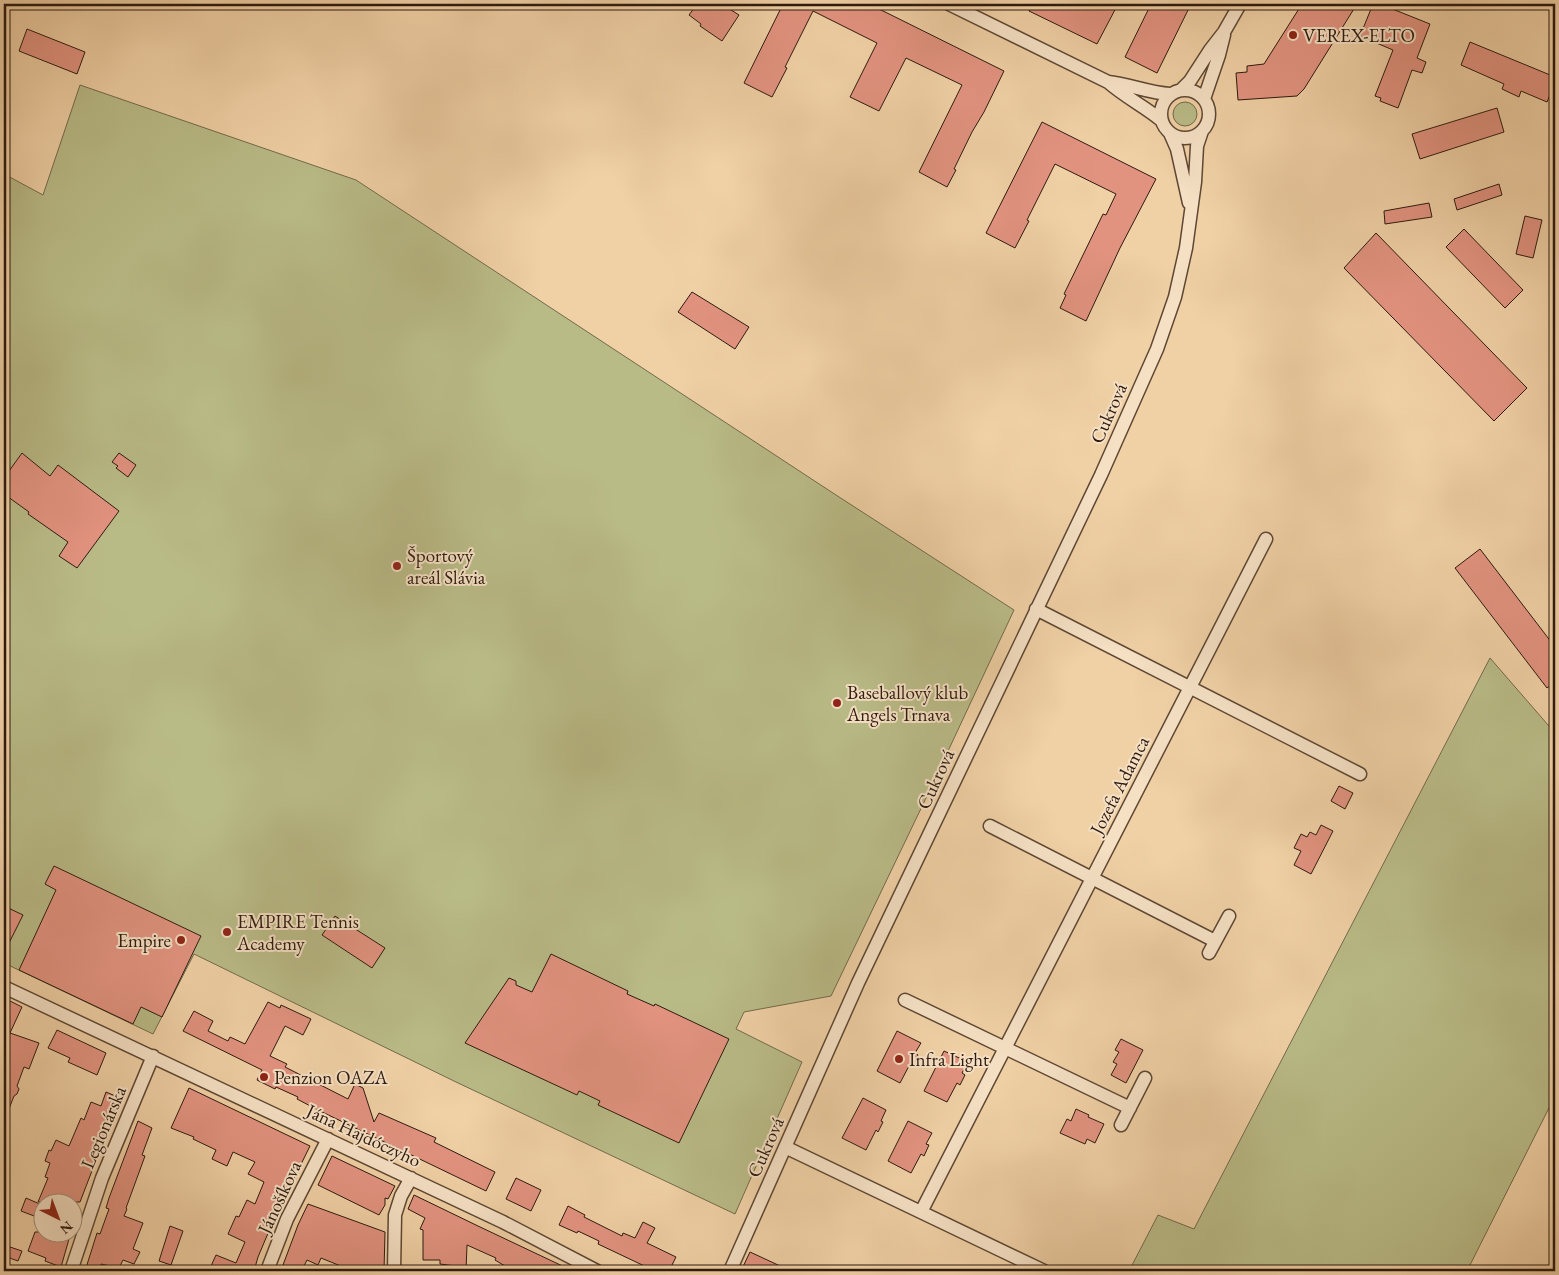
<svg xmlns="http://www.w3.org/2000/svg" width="1559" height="1275" viewBox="0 0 1559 1275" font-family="'EB Garamond',serif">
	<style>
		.green { fill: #b9bb87; stroke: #736a4b }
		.building { fill: #e29380; stroke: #2d1a0f }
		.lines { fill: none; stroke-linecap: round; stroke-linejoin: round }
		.minor-casing { stroke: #5e4834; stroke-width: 15 }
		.minor { stroke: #f5e0c4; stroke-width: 12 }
		.poi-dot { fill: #8f2418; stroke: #f5e0c4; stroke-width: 2 }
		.labels { text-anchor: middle; stroke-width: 4; stroke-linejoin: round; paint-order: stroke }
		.poi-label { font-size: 19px; fill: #2d1a0f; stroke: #f5e0c4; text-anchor: start }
		.street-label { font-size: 19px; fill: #2d1a0f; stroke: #f5e0c4 }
	</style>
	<rect width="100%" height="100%" fill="#f0d0a5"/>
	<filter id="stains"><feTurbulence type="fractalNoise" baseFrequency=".004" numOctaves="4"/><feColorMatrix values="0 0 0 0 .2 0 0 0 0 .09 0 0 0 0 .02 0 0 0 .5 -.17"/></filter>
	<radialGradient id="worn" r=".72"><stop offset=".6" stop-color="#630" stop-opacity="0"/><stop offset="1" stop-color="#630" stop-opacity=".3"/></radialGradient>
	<path class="green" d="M80 85 356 180 836 495 1014 610 927 796 831 996 744 1012 736 1029 802 1062 735 1214 456 1082 194 954 153 1034 4 963V174L43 195Z
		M1173 114a12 12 0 1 1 24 0a12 12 0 1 1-24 0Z
		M1490 658 1555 733V1096L1467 1271H1129L1158 1215 1194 1229Z"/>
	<path class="building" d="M697 4H731L728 8 739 15 722 41 700 26 701 24 689 15Z
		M783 4H869L1004 71 984 112 972 132 954 169 956 170 947 187 919 172 962 85 906 58 879 111 850 97 877 43 813 11 785 67 787 68 772 97 744 83Z
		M1033 4H1118L1097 44 1029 11Z
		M1151 4H1191L1157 73 1125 57Z
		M1302 4H1357L1304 89 1297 96 1238 100 1236 73 1247 72V66L1264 64Z
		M1373 4H1380L1430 24 1417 58 1426 62 1422 73 1412 70 1398 108 1380 101 1381 98 1375 96 1393 50 1360 36Z
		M27 29 85 52 77 74 19 51Z
		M1470 42 1555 77V83L1547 102 1521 91 1519 97 1502 89 1504 84 1461 65Z
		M1497 108 1504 132 1420 159 1412 134Z
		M1042 122 1156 179 1120 248 1086 321 1060 308 1066 295 1064 294 1103 214 1106 215 1116 194 1055 164 1027 220 1029 221 1015 248 986 233Z
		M1499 184 1502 195 1457 210 1454 199Z
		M1429 203 1432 217 1385 224 1384 211Z
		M1525 216 1542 220 1533 258 1516 254Z
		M1464 229 1523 290 1505 308 1446 247Z
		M1376 233 1527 388 1494 421 1344 268Z
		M692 292 749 327 735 349 678 312Z
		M22 453 50 476 58 465 119 511 77 568 59 556 68 542 28 514 29 512 4 494V478Z
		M119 453 136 465 128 477 116 468 118 466 112 462Z
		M1480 549 1555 647V682L1547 688 1455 568Z
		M1339 786 1353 793 1345 809 1331 801Z
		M1321 825 1333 831 1311 874 1294 865 1301 851 1294 848 1301 834 1307 837 1310 832 1316 835Z
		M54 866 201 936 162 1017 141 1007 133 1024 19 970 56 890 45 884Z
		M4 906 23 915 4 953Z
		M335 916 385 948 372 968 322 935Z
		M551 954 628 991 627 994 654 1006 655 1004 729 1039 679 1143 598 1105 600 1101 579 1091 577 1095 465 1043 509 978 516 981V985L532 992Z
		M4 998 22 1007 10 1033 39 1043 29 1069 24 1067 17 1086 19 1089 17 1094 14 1096 5 1119Z
		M268 1002 280 1008 281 1005 311 1019 303 1035 285 1026 270 1056 287 1064 285 1067 348 1099 355 1084 363 1088 374 1122 379 1113 436 1138 434 1142 495 1172 486 1191 318 1110 297 1099 298 1097 276 1087 275 1089 257 1080 262 1070 183 1031 194 1011 213 1021 208 1031 228 1041 230 1037 245 1044Z
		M57 1030 106 1053 97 1075 68 1062 70 1058 48 1048Z
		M897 1031 921 1043 915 1053 918 1055 913 1065 910 1064 900 1083 877 1071Z
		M1121 1039 1143 1050 1126 1083 1111 1075 1117 1064 1113 1062 1119 1052 1115 1050Z
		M944 1051 968 1062 962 1073 965 1075 960 1085 957 1083 947 1102 924 1091Z
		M189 1088 310 1146 274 1219 258 1257 254 1271H213L215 1268 211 1266 216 1255 236 1263 245 1242 228 1234 236 1216 239 1217 247 1200 255 1204 264 1182 248 1174 255 1162 233 1152 227 1166 212 1159 216 1150 193 1139 194 1137 171 1128Z
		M106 1092 120 1098 80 1202H38L48 1178 45 1177 50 1163 45 1161 49 1150 51 1151 56 1140 69 1146 81 1118 84 1120 91 1102 101 1106Z
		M863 1098 886 1110 881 1121 883 1122 878 1132 876 1130 866 1150 842 1138Z
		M1076 1109 1089 1115 1088 1117 1104 1124 1095 1143 1087 1139 1085 1144 1060 1133 1067 1119 1071 1121Z
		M138 1121 152 1128 142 1155 145 1156 126 1208 127 1209 124 1216 143 1223 133 1249 140 1252 134 1264 123 1260 119 1268 101 1264 99 1271H85L97 1233 100 1234 109 1209 106 1208 109 1198Z
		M908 1121 932 1133 926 1144 929 1145 924 1156 921 1154 911 1173 888 1161Z
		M332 1156 395 1186 388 1199 385 1198V1205L379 1215 318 1185Z
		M516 1178 541 1190 531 1211 506 1199Z
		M414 1195 478 1226 573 1271H505V1266L495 1260 496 1258 467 1245 466 1271H455V1266L440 1264V1260H423V1230L420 1229 425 1218 408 1209Z
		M26 1198 42 1205V1219L21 1211Z
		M308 1204 385 1232 384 1271H353L321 1258 318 1265 307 1260 302 1270 299 1269 298 1271 283 1265 298 1225Z
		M568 1206 585 1215 584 1217 622 1236 623 1233 635 1238 643 1222 655 1228 647 1243 676 1257 669 1271H655L598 1244 599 1241 578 1231 577 1233 559 1225Z
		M170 1226 183 1231 171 1265 159 1261Z
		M35 1232H71L61 1267 45 1261 46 1258 28 1251Z
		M4 1245 22 1251 18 1261 4 1256Z
		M750 1252 791 1271H741Z"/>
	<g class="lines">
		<g class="minor-casing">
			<path id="minor" d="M949 4 1108 82C1125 97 1144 106 1161 120
				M1108 82C1129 84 1149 93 1170 94
				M1161 114a24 24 0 1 1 48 0a24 24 0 1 1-48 0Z
				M1181 90 1190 81 1210 50 1224 32 1240 4
				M1204 99 1219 55 1224 35
				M1170 133 1177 149 1189 203
				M1036 609 1360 774
				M990 826 1215 941
				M1209 953 1229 916
				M4 987 503 1222 597 1271
				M905 1000 1130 1108
				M1121 1125 1145 1078
				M785 1147 1044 1271
				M921 1212 1266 539
				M71 1271 102 1178 153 1056
				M267 1271 287 1219 328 1139
				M394 1271 395 1215 401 1196 411 1178
				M730 1271 858 983 1101 475 1157 349 1175 297 1186 248 1195 182 1197 146 1202 131"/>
		</g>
		<use href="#minor" class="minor"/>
	</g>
	<g class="poi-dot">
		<circle cx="1293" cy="35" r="5"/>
		<circle cx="397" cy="566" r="5"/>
		<circle cx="837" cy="703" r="5"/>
		<circle cx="227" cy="932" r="5"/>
		<circle cx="181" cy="940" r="5"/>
		<circle cx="899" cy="1059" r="5"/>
		<circle cx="264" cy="1077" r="5"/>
	</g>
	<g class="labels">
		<g class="poi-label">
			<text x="1303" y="42">VEREX-ELTO</text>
			<text x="407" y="562">Športový<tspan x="407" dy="22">areál Slávia</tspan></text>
			<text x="847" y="699">Baseballový klub<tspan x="847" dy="22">Angels Trnava</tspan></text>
			<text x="237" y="928">EMPIRE Tennis<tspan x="237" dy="22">Academy</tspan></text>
			<text x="171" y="947" text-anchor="end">Empire</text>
			<text x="909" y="1066">Infra Light</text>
			<text x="274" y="1084">Penzion OAZA</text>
		</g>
		<g class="street-label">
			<text transform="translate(1108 413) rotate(-66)" y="7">Cukrová</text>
			<text transform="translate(935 779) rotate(-65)" y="7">Cukrová</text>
			<text transform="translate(1119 785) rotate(-63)" y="7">Jozefa Adamca</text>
			<text transform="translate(103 1127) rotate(-67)" y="7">Legionárska</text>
			<text transform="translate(364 1135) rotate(25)" y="7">Jána Hajdóczyho</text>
			<text transform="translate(765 1147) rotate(-66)" y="7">Cukrová</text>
			<text transform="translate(279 1197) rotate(-65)" y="7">Jánošíkova</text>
		</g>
	</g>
	<rect width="1559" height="1275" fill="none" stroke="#f0d0a5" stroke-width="20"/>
	<rect x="5" y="5" width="1549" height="1265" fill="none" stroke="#2d1a0f" stroke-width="2.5"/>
	<rect x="10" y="10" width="1539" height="1255" fill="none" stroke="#2d1a0f"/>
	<g transform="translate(58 1218) rotate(138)"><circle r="24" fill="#f5e0c4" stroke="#a5917c"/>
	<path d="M0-4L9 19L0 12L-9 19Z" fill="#8f2418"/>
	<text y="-8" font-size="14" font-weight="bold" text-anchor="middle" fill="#2d1a0f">N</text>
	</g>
	<rect width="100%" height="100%" filter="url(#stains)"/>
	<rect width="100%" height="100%" fill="url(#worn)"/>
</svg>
